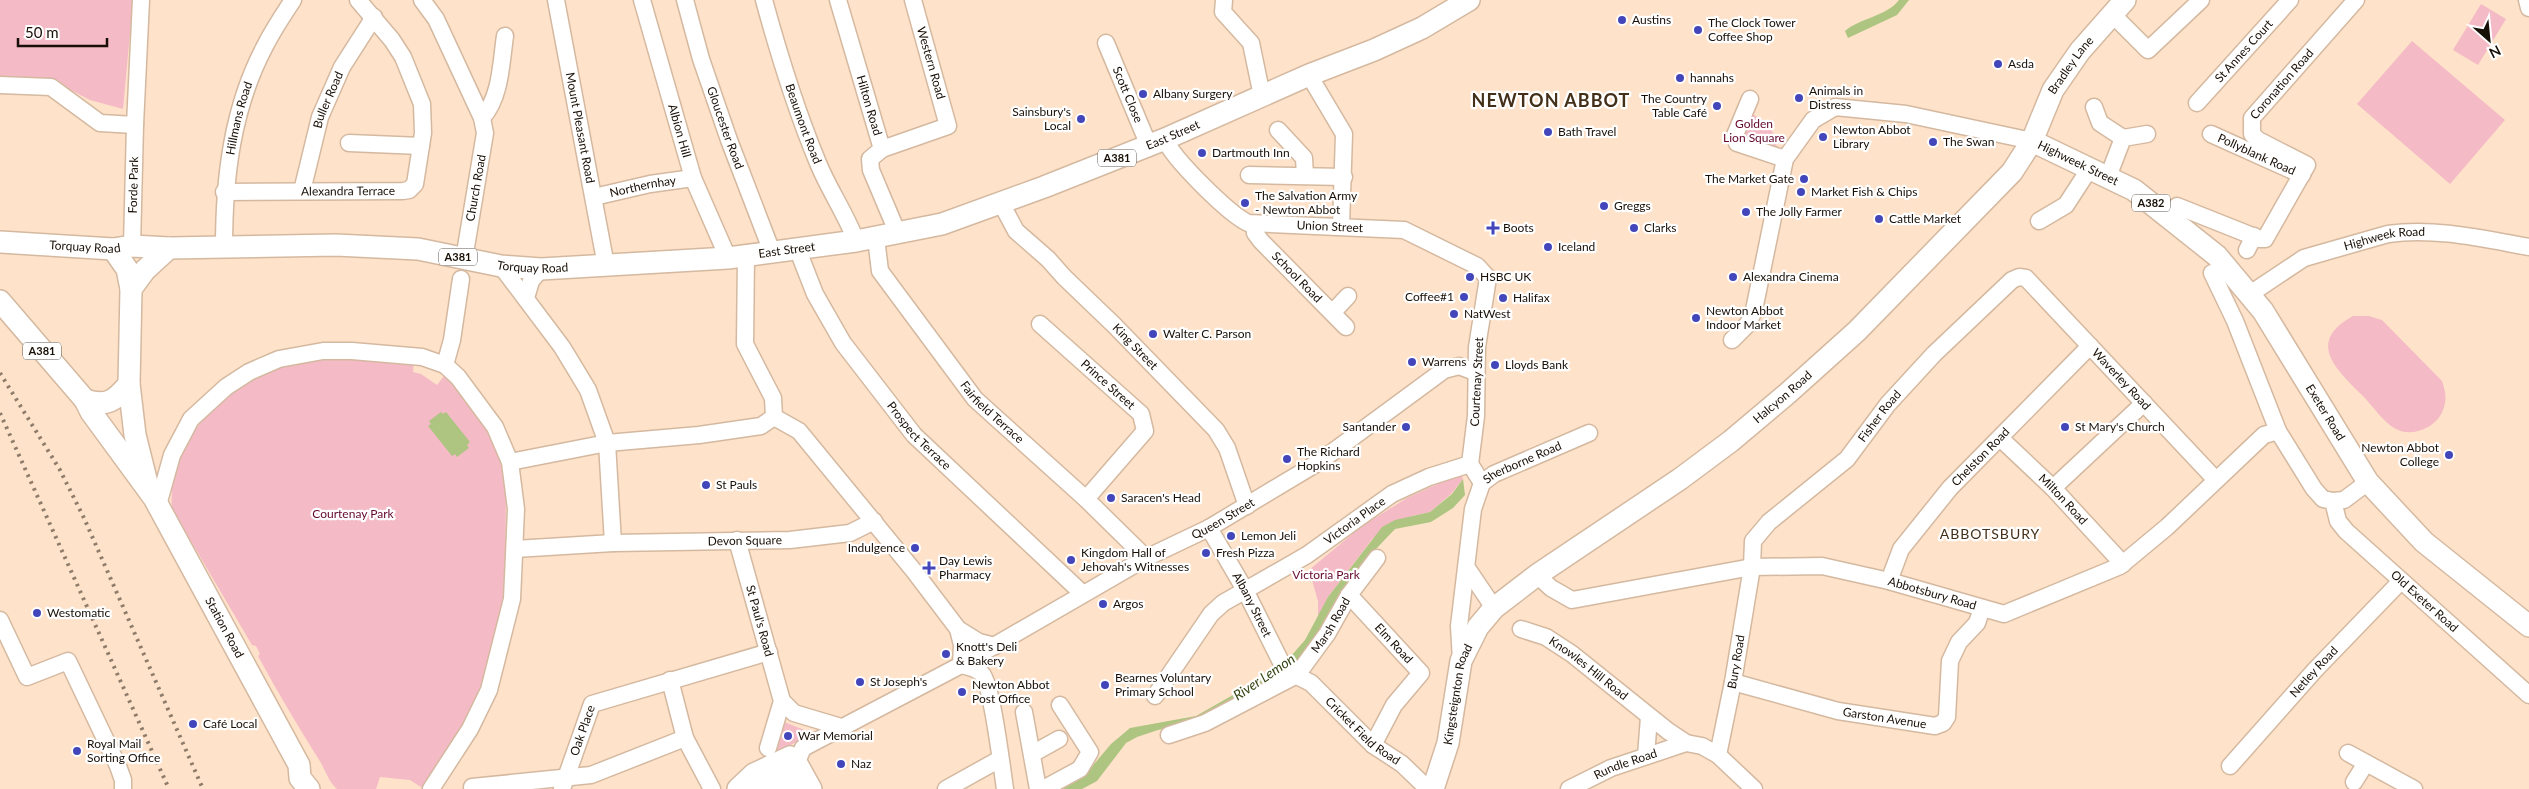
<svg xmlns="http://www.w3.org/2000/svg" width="2529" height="789" viewBox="0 0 2529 789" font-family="Lato,sans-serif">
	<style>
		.green { fill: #f4bac6 }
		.water { fill: #adc581 }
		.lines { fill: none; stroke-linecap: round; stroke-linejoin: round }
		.minor-casing { stroke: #d4b9a0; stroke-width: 19 }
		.major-casing { stroke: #d4b9a0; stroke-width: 24 }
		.minor { stroke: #fff; stroke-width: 16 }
		.major { stroke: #fff; stroke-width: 21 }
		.rail { stroke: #8e7b6a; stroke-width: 4; stroke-dasharray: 2.5 5; stroke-linecap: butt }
		.poi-dot { fill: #4345ba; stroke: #fff; stroke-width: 2 }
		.labels { text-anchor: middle; stroke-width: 4.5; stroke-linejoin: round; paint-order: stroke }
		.shield { fill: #fff; stroke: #5d5751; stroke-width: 1 }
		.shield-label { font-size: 11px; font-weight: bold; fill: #180f06 }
		.poi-label { font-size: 12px; fill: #180f06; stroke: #fff; text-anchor: start }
		.street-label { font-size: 12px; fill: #180f06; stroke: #fff }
		.park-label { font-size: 12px; fill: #64072c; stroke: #fff }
		.neighbourhood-label { font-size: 14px; letter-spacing: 1px; fill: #442f19; stroke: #fff }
		.water-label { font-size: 14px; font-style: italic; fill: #344311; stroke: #fff }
		.district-label { font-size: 18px; font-weight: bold; letter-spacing: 1px; fill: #442f19; stroke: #fff }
	</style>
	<rect width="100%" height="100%" fill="#fee2c9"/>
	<path class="green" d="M0 0H133L123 109 90 100 55 82 0 80Z
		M2481 4 2506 19 2478 65 2453 50Z
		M2412 41 2505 120 2450 184 2357 104Z
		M1746 112C1766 118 1780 134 1776 155L1739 142Z
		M2353 316H2369L2382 320 2442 381C2445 390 2447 398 2444 407 2439 427 2412 439 2394 428 2384 422 2373 407 2365 398 2338 371 2304 343 2353 316Z
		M336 359 414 362 413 372 421 374 437 385 444 376 464 394 488 428 497 449 506 487 505 601 494 648 468 723 424 789 410 780 380 777 376 789H337C329 782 326 772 321 763 299 728 278 693 258 656L260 654 256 646 252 645 172 509C166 440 229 378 294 364 308 361 322 360 336 359Z
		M1461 473 1463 479 1452 493 1430 512 1412 516 1373 538 1328 597 1318 620V601L1309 570 1362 526 1407 498Z
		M784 722 807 731 805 737 780 751 775 749Z"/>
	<path class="water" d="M1899 0H1909L1897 15 1848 38 1845 31C1860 18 1887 16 1899 0Z
		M441 412 443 414 446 412 470 442 467 445 469 448 457 457 455 454 452 456 428 426 431 424 429 421Z
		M1463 479 1465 495 1453 508 1431 522 1395 529 1375 550 1298 661 1253 691 1191 723 1158 730 1137 737 1126 743 1097 781 1082 789H1063L1084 776 1111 744 1130 728 1196 716 1240 691 1291 656 1305 640 1328 597 1382 527 1395 520 1430 512 1452 494Z"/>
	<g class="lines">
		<g class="minor-casing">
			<g id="minor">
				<path d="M422 0 436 19 482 118 485 133 464 259"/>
				<path id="s1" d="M556 0 604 255"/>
				<path id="s2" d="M642 0 693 178 728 258"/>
				<path id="s3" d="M685 0 701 59 729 140 772 252"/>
				<path id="s4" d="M764 0C779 55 796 110 818 163 829 190 846 214 856 241"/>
				<path id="s5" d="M838 0 882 149 870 159 871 170 898 234"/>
				<path d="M1224 0 1223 12 1251 43 1262 96"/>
				<path d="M2527 0 2529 8"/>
				<path d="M2113 15 2148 50 2201 0"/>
				<path id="s6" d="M1106 43 1149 146"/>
				<path d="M1309 75 1344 134 1341 226"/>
				<path d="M0 85 51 87 100 123 135 125"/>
				<path d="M1750 99 1735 135 1737 143 1785 159"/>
				<path id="s7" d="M2197 103 2290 0"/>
				<path d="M2094 107 2100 123 2123 138"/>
				<path d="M482 118C501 97 501 63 505 36"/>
				<path d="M1278 130 1304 158 1305 176"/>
				<path id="s8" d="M2211 134 2302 175"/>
				<path id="s9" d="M1165 139C1172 158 1229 214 1248 223L1404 230 1477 266 1488 278 1477 347 1476 416 1470 464 1482 483"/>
				<path d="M349 143 421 146"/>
				<path d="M882 149 948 126 913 0"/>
				<path d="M1249 175 1344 177"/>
				<path d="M2108 177 2123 138 2147 134"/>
				<path id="s10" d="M302 191 320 117 342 67 374 17"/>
				<path id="s11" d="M224 192 403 191 409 190 415 184 423 133 422 104 403 57 392 40 358 0"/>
				<path id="s12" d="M594 197 650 184 693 178"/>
				<path id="s13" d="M1001 203 1016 231 1048 259 1064 277 1114 325 1216 430 1227 448 1247 506"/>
				<path id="s14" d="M2177 206 2260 239H2265L2307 165 2258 140 2252 134V118L2356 0"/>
				<path d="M2039 221 2066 205 2090 168"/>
				<path id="s15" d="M1254 224 1255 233 1261 241 1346 327"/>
				<path id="s16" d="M876 238 880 271 975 399 1086 499 1146 558"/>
				<path id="s17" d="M132 246 135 125 141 0"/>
				<path id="s18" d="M224 247C224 178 232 108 265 46 273 30 283 15 293 0"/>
				<path id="s19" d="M797 248 815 294 843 343 914 435 1083 594"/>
				<path d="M2247 250 2254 236"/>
				<path d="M746 256 745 344 773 398 774 417 799 431 914 571 958 629 979 642 995 646"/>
				<path d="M501 266 562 347 588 390 607 443 613 543"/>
				<path id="s20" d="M2212 273 2235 321 2278 431 2314 489 2323 499 2333 501 2338 521 2346 531 2529 695"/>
				<path id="s21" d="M2250 294 2304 258 2388 234C2434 227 2484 239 2529 247"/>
				<path d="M526 298 531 281 541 269"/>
				<path d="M1333 312 1348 296"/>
				<path id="s22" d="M1040 324 1141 414 1145 431 1086 499"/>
				<path d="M1732 340 1748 324 1754 310 1785 159 1813 120 1835 107 1906 114 2032 141"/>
				<path d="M445 365 452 340 461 279"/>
				<path id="s23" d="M2000 438 2053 488 2123 564"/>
				<path d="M510 462 607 443 699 435 761 426 774 417"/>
				<path d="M2053 488 2144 403"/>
				<path d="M2333 501 2344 500 2368 482"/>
				<path d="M158 505 172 455 191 419 226 387 249 372 279 359 323 351H352L422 357 445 365 458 377 495 427 510 462 516 509 513 577 512 599 489 690 470 729 431 789"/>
				<path id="s24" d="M1209 528 1245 590 1285 670 1311 683 1373 745 1402 764 1428 789"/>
				<path id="s25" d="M737 540 782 701 768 748"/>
				<path id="s26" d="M515 549 613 543 790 540 850 533 874 521"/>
				<path d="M1467 568 1494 608"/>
				<path id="s27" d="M1537 575 1551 588 1572 600 1752 567 1822 566 1889 581 2004 614 2120 566 2167 527 2264 435 2278 431"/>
				<path id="s28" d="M1889 581 1901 549 1950 488 2090 346"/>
				<path id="s29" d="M1349 595 1421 673 1394 705 1373 745"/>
				<path d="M0 620 27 677 68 661 118 766 123 780V789"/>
				<path d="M958 629 962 645 961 665C969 667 977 668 982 674 992 685 1002 769 1005 789"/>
				<path id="s30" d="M1521 629 1546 637 1572 654 1668 731 1686 743 1702 746 1718 755 1754 789"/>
				<path id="s31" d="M1461 661 1459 626 1473 509 1482 483 1494 474 1589 433"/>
				<path d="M670 680 685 738 712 789"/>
				<path id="s32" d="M1733 682 1838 711 1935 726 1943 723 1947 717 1950 661 1959 642 1977 623 1982 608"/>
				<path id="s33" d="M1155 696 1211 614 1223 603 1307 555 1392 494 1429 477 1470 464"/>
				<path d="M782 701 794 713 841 727"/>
				<path d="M1024 712 1038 789"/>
				<path id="s34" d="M1169 735 1205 723 1297 675 1327 634 1349 595 1377 558"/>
				<path d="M2348 753 2414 789"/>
				<path d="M1032 754 1059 739"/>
				<path id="s35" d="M1718 755 1733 682 1752 567 1753 541 1769 522 1847 459 1888 404 1934 354 2012 280 2019 277 2026 278 2216 480"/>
				<path d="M1646 756 1649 717"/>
				<path id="s36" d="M2230 766 2315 670 2401 581"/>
				<path id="s37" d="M792 773 803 748 961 665 1146 558 1209 528 1319 462 1444 370 1459 366 1475 372"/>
				<path d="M2354 782 2366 763"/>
				<path d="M472 787 591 775 685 738"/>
				<path id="s38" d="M562 789 592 704 769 652"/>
				<path d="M946 789 1000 759"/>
				<path d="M1043 789 1080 769 1090 752 1060 705"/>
				<path id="s39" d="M1569 789 1611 768 1686 743"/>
			</g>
		</g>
		<g class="major-casing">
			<g id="major">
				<path id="s40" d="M2032 141 2134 190 2217 256 2263 311 2368 482 2424 542 2529 626"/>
				<path id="s41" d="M0 242 113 249 132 246 169 248 336 245 418 249 501 266 541 269 728 258 856 241 942 224 1044 187 1165 139 1309 75 1374 50 1422 28 1469 0"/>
				<path d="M113 249 127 269 131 289 129 384 135 435 148 487"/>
				<path d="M131 289 145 270 169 248"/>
				<path id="s42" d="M0 301 85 400 91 412 154 498 299 765 300 778 309 789"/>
				<path d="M85 400C107 407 115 401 129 384"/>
				<path d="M748 785C765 780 776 777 793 783L796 789"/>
				<path d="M738 789 754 774 790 757 796 762 811 789"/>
				<path id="s43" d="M1433 789 1448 743 1461 661 1478 627 1494 608 1537 575 1680 479 1731 441 1788 393 1857 331 2012 172 2032 141 2053 90 2080 51 2125 0"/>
			</g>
		</g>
		<use href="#minor" class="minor"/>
		<use href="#major" class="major"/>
		<path class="rail" d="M0 373 60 470 84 518 203 789
			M0 413 169 789"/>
	</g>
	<g class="poi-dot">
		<circle cx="1622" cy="20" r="5"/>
		<circle cx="1698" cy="30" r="5"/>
		<circle cx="1998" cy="64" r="5"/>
		<circle cx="1680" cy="78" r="5"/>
		<circle cx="1143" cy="94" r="5"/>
		<circle cx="1799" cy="98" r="5"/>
		<circle cx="1717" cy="106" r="5"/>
		<circle cx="1081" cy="119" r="5"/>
		<circle cx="1548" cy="132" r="5"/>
		<circle cx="1823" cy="137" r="5"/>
		<circle cx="1933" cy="142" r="5"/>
		<circle cx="1202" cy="153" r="5"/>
		<circle cx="1804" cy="179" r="5"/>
		<circle cx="1801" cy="192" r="5"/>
		<circle cx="1245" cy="203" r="5"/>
		<circle cx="1604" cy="206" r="5"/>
		<circle cx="1746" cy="212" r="5"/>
		<circle cx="1879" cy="219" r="5"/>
		<path d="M1490.5 220.5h5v5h5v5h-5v5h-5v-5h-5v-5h5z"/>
		<circle cx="1634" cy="228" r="5"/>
		<circle cx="1548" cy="247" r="5"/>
		<circle cx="1470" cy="277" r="5"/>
		<circle cx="1733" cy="277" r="5"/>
		<circle cx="1464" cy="297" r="5"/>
		<circle cx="1503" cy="298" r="5"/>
		<circle cx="1454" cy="314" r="5"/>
		<circle cx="1696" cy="318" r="5"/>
		<circle cx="1153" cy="334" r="5"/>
		<circle cx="1412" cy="362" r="5"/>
		<circle cx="1495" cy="365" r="5"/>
		<circle cx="1406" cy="427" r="5"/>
		<circle cx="2065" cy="427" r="5"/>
		<circle cx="2449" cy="455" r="5"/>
		<circle cx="1287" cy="459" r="5"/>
		<circle cx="706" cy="485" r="5"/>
		<circle cx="1111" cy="498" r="5"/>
		<circle cx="1231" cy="536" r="5"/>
		<circle cx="915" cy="548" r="5"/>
		<circle cx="1206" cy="553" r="5"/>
		<circle cx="1071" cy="560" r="5"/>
		<path d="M926.5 560.5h5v5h5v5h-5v5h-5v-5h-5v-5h5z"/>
		<circle cx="1103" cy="604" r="5"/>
		<circle cx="37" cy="613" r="5"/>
		<circle cx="946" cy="654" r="5"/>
		<circle cx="860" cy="682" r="5"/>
		<circle cx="1105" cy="685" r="5"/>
		<circle cx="962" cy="692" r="5"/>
		<circle cx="193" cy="724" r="5"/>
		<circle cx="788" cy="736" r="5"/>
		<circle cx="77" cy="751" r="5"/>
		<circle cx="841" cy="764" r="5"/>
	</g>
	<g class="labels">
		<g class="shield">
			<rect x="1098" y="149.5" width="38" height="17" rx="4"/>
			<rect x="2132" y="194.5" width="38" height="17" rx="4"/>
			<rect x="439" y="248.5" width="38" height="17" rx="4"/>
			<rect x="23" y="342.5" width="38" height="17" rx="4"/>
		</g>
		<g class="shield-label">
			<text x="1117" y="162">A381</text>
			<text x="2151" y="207">A382</text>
			<text x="458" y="261">A381</text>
			<text x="42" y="355">A381</text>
		</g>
		<g class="poi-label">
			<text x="1632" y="24">Austins</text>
			<text x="1708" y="27">The Clock Tower<tspan x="1708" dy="14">Coffee Shop</tspan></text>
			<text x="2008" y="68">Asda</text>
			<text x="1690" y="82">hannahs</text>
			<text x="1809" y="95">Animals in<tspan x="1809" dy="14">Distress</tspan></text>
			<text x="1153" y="98">Albany Surgery</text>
			<text x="1707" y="103" text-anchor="end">The Country<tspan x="1707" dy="14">Table Café</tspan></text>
			<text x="1071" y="116" text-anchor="end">Sainsbury's<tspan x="1071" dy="14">Local</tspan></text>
			<text x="1833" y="134">Newton Abbot<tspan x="1833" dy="14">Library</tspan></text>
			<text x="1558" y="136">Bath Travel</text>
			<text x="1943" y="146">The Swan</text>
			<text x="1212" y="157">Dartmouth Inn</text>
			<text x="1794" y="183" text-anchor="end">The Market Gate</text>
			<text x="1811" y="196">Market Fish &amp; Chips</text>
			<text x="1255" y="200">The Salvation Army<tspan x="1255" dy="14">- Newton Abbot</tspan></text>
			<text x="1614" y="210">Greggs</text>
			<text x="1756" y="216">The Jolly Farmer</text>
			<text x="1889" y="223">Cattle Market</text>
			<text x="1503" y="232">Boots</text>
			<text x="1644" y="232">Clarks</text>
			<text x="1558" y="251">Iceland</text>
			<text x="1480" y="281">HSBC UK</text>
			<text x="1743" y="281">Alexandra Cinema</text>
			<text x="1454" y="301" text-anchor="end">Coffee#1</text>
			<text x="1513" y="302">Halifax</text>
			<text x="1706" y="315">Newton Abbot<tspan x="1706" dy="14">Indoor Market</tspan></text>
			<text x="1464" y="318">NatWest</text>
			<text x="1163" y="338">Walter C. Parson</text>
			<text x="1422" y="366">Warrens</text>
			<text x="1505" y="369">Lloyds Bank</text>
			<text x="1396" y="431" text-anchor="end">Santander</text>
			<text x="2075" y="431">St Mary's Church</text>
			<text x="2439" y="452" text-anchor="end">Newton Abbot<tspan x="2439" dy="14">College</tspan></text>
			<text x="1297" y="456">The Richard<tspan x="1297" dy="14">Hopkins</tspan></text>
			<text x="716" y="489">St Pauls</text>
			<text x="1121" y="502">Saracen's Head</text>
			<text x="1241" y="540">Lemon Jeli</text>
			<text x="905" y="552" text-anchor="end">Indulgence</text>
			<text x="1081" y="557">Kingdom Hall of<tspan x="1081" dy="14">Jehovah's Witnesses</tspan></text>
			<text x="1216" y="557">Fresh Pizza</text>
			<text x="939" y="565">Day Lewis<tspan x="939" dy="14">Pharmacy</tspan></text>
			<text x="1113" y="608">Argos</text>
			<text x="47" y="617">Westomatic</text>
			<text x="956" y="651">Knott's Deli<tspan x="956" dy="14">&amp; Bakery</tspan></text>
			<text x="1115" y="682">Bearnes Voluntary<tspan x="1115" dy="14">Primary School</tspan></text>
			<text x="870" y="686">St Joseph's</text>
			<text x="972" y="689">Newton Abbot<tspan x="972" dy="14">Post Office</tspan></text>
			<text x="203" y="728">Café Local</text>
			<text x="798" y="740">War Memorial</text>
			<text x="87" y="748">Royal Mail<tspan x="87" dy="14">Sorting Office</tspan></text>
			<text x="851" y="768">Naz</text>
		</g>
		<g class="street-label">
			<text dy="4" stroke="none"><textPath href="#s7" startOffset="70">St Annes Court</textPath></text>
			<text transform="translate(931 63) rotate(74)" y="4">Western Road</text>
			<text dy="4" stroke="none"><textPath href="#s43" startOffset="996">Bradley Lane</textPath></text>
			<text dy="4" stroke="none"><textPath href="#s14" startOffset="304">Coronation Road</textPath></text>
			<text dy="4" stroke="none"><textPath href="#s6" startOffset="56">Scott Close</textPath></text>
			<text dy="4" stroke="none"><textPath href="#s10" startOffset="95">Buller Road</textPath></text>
			<text dy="4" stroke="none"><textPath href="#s5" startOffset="110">Hilton Road</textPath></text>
			<text dy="4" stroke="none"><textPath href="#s18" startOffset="130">Hillmans Road</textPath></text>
			<text dy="4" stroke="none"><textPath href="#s4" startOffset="130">Beaumont Road</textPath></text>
			<text dy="4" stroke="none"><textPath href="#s1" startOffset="130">Mount Pleasant Road</textPath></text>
			<text dy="4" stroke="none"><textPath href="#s3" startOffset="134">Gloucester Road</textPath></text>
			<text dy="4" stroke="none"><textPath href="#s2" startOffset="136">Albion Hill</textPath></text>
			<text dy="4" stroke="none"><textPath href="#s41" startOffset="1195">East Street</textPath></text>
			<text dy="4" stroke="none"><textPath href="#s8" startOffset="50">Pollyblank Road</textPath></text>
			<text dy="4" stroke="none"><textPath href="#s40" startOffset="51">Highweek Street</textPath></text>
			<text dy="4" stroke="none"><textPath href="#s17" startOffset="61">Forde Park</textPath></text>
			<text dy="4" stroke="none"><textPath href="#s12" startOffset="50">Northernhay</textPath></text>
			<text transform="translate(476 188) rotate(-80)" y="4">Church Road</text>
			<text dy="4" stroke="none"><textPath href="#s11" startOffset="124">Alexandra Terrace</textPath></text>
			<text dy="4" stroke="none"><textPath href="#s9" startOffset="201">Union Street</textPath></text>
			<text dy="4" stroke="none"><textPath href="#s21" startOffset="148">Highweek Road</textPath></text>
			<text dy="4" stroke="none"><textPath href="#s41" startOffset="85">Torquay Road</textPath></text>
			<text dy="4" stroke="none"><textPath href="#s41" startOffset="790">East Street</textPath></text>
			<text dy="4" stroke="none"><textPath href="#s41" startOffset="535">Torquay Road</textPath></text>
			<text dy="4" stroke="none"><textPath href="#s15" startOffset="70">School Road</textPath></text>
			<text dy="4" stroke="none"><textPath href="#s13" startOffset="198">King Street</textPath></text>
			<text dy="4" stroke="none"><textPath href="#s35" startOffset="740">Waverley Road</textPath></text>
			<text transform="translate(1477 382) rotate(-87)" y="4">Courtenay Street</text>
			<text dy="4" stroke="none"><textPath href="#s22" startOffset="91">Prince Street</textPath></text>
			<text dy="4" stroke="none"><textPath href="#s43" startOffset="552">Halcyon Road</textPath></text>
			<text dy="4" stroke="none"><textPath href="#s16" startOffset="214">Fairfield Terrace</textPath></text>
			<text dy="4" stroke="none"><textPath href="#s40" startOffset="410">Exeter Road</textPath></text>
			<text dy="4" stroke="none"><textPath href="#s35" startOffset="396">Fisher Road</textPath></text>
			<text dy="4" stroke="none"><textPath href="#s19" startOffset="226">Prospect Terrace</textPath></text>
			<text dy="4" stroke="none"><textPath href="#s28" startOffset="156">Chelston Road</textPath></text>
			<text dy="4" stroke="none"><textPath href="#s31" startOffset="226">Sherborne Road</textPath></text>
			<text dy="4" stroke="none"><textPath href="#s23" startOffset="88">Milton Road</textPath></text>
			<text dy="4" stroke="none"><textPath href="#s37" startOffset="506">Queen Street</textPath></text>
			<text dy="4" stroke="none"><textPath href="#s33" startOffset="271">Victoria Place</textPath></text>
			<text dy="4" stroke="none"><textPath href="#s26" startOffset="230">Devon Square</textPath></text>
			<text dy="4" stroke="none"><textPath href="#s27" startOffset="410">Abbotsbury Road</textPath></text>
			<text dy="4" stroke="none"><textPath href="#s20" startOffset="402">Old Exeter Road</textPath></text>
			<text dy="4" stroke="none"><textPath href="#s24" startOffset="88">Albany Street</textPath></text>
			<text dy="4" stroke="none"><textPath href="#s25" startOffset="84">St Paul's Road</textPath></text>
			<text dy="4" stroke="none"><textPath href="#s34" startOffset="202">Marsh Road</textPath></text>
			<text dy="4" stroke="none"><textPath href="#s42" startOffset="398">Station Road</textPath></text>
			<text dy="4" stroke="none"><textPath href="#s29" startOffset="66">Elm Road</textPath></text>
			<text dy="4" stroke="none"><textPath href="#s35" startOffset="95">Bury Road</textPath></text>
			<text dy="4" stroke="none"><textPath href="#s30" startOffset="79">Knowles Hill Road</textPath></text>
			<text dy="4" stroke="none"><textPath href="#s36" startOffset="126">Netley Road</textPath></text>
			<text dy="4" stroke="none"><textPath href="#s43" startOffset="98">Kingsteignton Road</textPath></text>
			<text dy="4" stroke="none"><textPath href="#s32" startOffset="156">Garston Avenue</textPath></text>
			<text dy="4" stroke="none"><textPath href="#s24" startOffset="261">Cricket Field Road</textPath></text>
			<text dy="4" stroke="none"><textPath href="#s38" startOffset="62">Oak Place</textPath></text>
			<text dy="4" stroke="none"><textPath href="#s39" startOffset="62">Rundle Road</textPath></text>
		</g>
		<g class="park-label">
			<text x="1754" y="128">Golden<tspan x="1754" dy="14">Lion Square</tspan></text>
			<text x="353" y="518">Courtenay Park</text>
			<text x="1326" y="579">Victoria Park</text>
		</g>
		<g class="neighbourhood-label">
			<text x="1990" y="539">ABBOTSBURY</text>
		</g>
		<g class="water-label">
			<text transform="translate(1264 677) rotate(-34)" y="5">River Lemon</text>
		</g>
		<g class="district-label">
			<text x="1551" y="107">NEWTON ABBOT</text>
		</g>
	</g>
	<g transform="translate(2489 40) rotate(153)" stroke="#ffffff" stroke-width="4" paint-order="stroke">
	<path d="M0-4L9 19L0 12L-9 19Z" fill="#180f06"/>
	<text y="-8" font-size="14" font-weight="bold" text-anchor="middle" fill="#180f06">N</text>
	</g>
	<path d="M18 38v8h89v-8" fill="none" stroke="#180f06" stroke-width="2.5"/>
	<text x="25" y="38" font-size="15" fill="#180f06" stroke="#ffffff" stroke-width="4" paint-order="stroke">50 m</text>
</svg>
